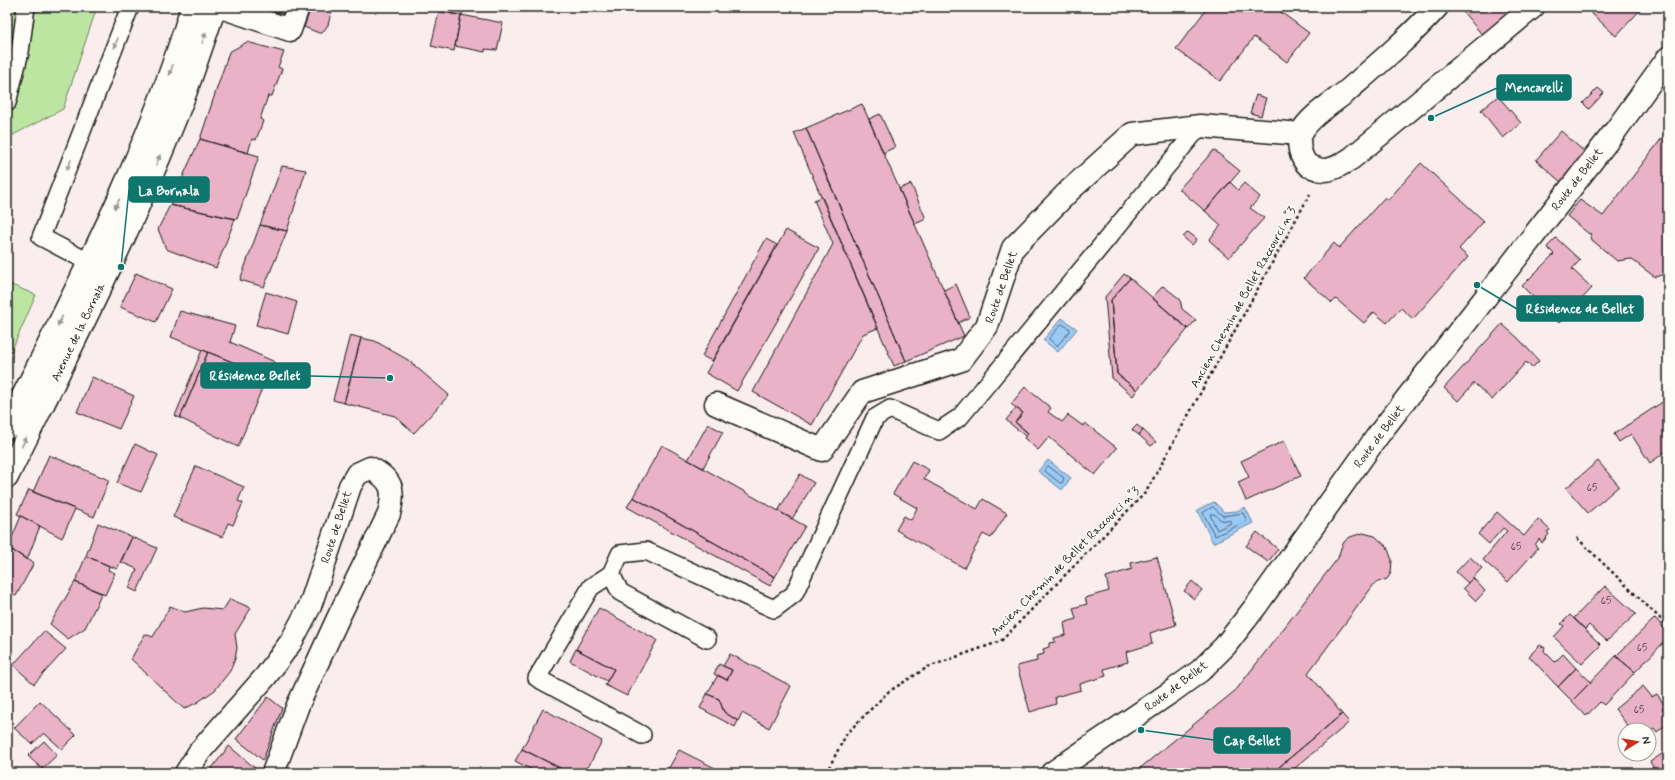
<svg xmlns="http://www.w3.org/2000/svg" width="1675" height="780" viewBox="0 0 1675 780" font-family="Mynerve,sans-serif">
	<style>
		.green { fill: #bce5a2; stroke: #6c805f }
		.water { fill: #9ac9f5; stroke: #68849e }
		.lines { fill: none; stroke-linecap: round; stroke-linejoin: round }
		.shore { stroke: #4e6173; stroke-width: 1 }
		.building { fill: #eab2c7; stroke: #1c1c1c }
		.lane-casing { stroke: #1c1c1c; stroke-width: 20 }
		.street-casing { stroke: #1c1c1c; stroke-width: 25 }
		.secondary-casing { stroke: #1c1c1c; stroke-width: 25 }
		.path { stroke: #1c1c1c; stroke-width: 2.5; stroke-dasharray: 3 3; stroke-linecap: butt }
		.lane { stroke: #fdfcf7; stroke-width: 17 }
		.street { stroke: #fdfcf7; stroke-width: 22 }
		.secondary { stroke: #fdfcf7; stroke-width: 22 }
		.oneway { fill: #989794 }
		.labels { text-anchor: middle; stroke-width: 3; stroke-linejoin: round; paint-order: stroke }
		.number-label { font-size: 10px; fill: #504247 }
		.street-label { font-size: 12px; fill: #1c1c1c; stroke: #fdfcf7 }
		.leader { fill: none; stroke: #0f766e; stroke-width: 1.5 }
		.callout-dot { fill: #0f766e; stroke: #fdfcf7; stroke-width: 1.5 }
		.callout { fill: #0f766e; stroke: #0f766e; stroke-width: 1.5 }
		.callout-label { font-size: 13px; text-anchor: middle; font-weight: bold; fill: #fff }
	</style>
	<rect width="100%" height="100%" fill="#f9eded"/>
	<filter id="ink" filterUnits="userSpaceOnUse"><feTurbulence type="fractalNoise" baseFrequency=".025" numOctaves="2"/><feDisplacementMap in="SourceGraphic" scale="8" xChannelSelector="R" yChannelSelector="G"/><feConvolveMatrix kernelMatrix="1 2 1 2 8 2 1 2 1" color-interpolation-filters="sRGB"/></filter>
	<g filter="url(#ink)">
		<path class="green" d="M7 7H97L63 109 13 135 7 144Z
			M7 283 36 295 7 361Z"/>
		<path class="water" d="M1062 318 1077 329 1058 352 1043 340Z
			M1048 460 1071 478 1062 490 1038 471Z
			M1214 502 1224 512 1237 511 1245 507 1253 523 1213 543 1197 510Z"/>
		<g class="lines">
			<path class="shore" d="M1062 324 1070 329V331L1057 346 1049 339Z
				M1048 466 1064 478 1062 483H1060L1045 471V469Z
				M1213 507 1223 516 1243 513 1247 521 1215 536 1203 513Z
				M1211 514H1214L1221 520 1231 521V523L1217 530 1211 517Z"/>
		</g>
		<path class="building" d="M262 7H293L290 16Z
			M311 7H326L332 9 328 25 322 33H319L304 27Z
			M452 7H464L462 15 451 14Z
			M1208 7H1274L1309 33 1287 62 1254 37 1220 81 1176 49Z
			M1459 7H1502L1509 16 1484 37Z
			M1595 7H1643L1616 36 1590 12Z
			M439 12 461 15 454 51 431 46Z
			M461 15 503 23 497 50 485 49V52L455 46Z
			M247 42 284 52 278 67 282 69 272 96H268L260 119 263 121 256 140 252 139 248 153 200 139 229 52Z
			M1598 88 1604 93 1589 109 1583 103Z
			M1256 95 1266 98 1261 116 1250 113Z
			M1498 96 1521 123 1503 138 1481 110Z
			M862 104 964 336 906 361 806 128Z
			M880 114 895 147 883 153 869 119Z
			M806 128 906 361 894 366 794 133Z
			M1668 130V273L1655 277 1631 259 1617 261 1592 240 1590 233 1589 234 1567 216 1580 200 1603 216Z
			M1561 131 1588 155 1563 184 1536 160Z
			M200 139 259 156 237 219 170 205Z
			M1214 150 1240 171 1205 211 1179 189Z
			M1421 163 1484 221 1459 249 1468 257 1413 319 1401 308 1387 323 1374 312 1364 323 1336 299 1332 303 1304 278 1334 243 1339 248 1385 197 1388 200Z
			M282 166 306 170 287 231 260 225Z
			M1230 182 1238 190 1244 183 1260 197 1250 208 1264 218 1229 258 1209 240 1221 225 1205 211Z
			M911 184 926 219 915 224 899 189Z
			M822 197 878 328 863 334 812 425 753 392 833 244 814 200Z
			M170 205 235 219 216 268 166 249 158 229Z
			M260 225 287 231 264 287 240 280Z
			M786 230 819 248 737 391 706 373Z
			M1188 232 1197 239 1192 245 1183 237Z
			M1556 238 1580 260 1572 269 1592 288 1559 323 1522 286 1554 254 1547 247Z
			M766 239 777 245 712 361 702 356Z
			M136 273 172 289 156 322 120 307Z
			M1124 274 1130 278 1111 300 1117 374 1137 390 1133 396 1112 378 1105 297Z
			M1130 278 1188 329 1137 390 1117 374 1111 300Z
			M956 284 970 317 958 323 944 290Z
			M1163 286 1180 299 1182 309 1196 320 1188 329 1152 298Z
			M266 292 297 302 288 334 256 325Z
			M180 311 235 326 230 342 275 362 269 377 171 337Z
			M1502 324 1518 338 1539 361 1532 368 1526 362 1492 400 1474 383 1458 401 1444 388Z
			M350 335 361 338 344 403 333 400Z
			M361 338 375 341 408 360 449 395 414 433 395 416 344 403Z
			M202 350 208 352 180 418 175 416Z
			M208 352 267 376 238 447 180 418Z
			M92 377 134 396 119 429 77 412Z
			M1025 387 1051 408 1048 412 1062 422 1068 415 1083 426 1085 423 1117 448 1095 475 1049 437 1038 450 1024 438 1028 433 1015 422 1023 413 1011 404Z
			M1667 399 1668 450 1650 463 1631 434 1619 442 1614 434Z
			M1016 408 1023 413 1015 422 1028 433 1025 436 1006 420Z
			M708 424 723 432 703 468 688 460Z
			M1137 425 1143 430 1139 435 1132 430Z
			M1143 430 1156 442 1151 446 1139 435Z
			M1284 441 1301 476 1246 501 1238 482 1249 477 1241 461Z
			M135 444 158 455 141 492 117 483Z
			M662 445 805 526 775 577 633 497Z
			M49 455 109 480 94 517 33 492Z
			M912 461 929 470 924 479 977 509 983 499 1007 513 991 538 983 534 964 568 896 530 904 516 911 520 917 508 893 494Z
			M1598 461 1619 486 1588 513 1566 488Z
			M196 466 244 487 238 501 243 503 233 525 228 523 222 537 173 517Z
			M800 474 814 483 792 519 778 511Z
			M29 490 75 509 62 538 17 514Z
			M633 497 775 577 770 586 627 507Z
			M1497 512 1524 536 1538 519 1550 530 1547 532 1549 534 1542 543 1539 539 1535 545 1538 548 1508 582 1483 560 1507 531 1503 528 1489 544 1478 534Z
			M21 516 40 526 27 560 8 547Z
			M98 523 132 537 117 569 86 556Z
			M1257 532 1278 549 1268 562 1246 546Z
			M1363 533 1375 536 1387 547 1392 560 1391 573 1387 579 1375 583 1308 673 1342 714 1272 773H1134L1236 690 1338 558 1341 548 1344 542 1350 537Z
			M132 537 157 548 137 592 129 588 137 569 121 562Z
			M8 548 34 563 16 596 7 589V550Z
			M86 556 109 566 108 570 115 573 105 595 75 582Z
			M1157 557 1176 625 1150 633 1152 644 1126 652 1128 662 1104 669 1106 676 1080 684 1081 690 1055 697 1056 704 1030 712 1017 666 1037 661 1036 656 1044 654 1043 649 1049 647V643L1055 642 1054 638 1066 635 1064 623 1076 619 1073 608 1087 604 1085 598 1109 591 1106 577 1132 569 1131 563Z
			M1470 557 1482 568 1468 583 1456 572Z
			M1473 578 1485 591 1476 601 1463 588Z
			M1192 581 1202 590 1194 599 1184 591Z
			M75 582 102 593 85 628 68 639 50 624Z
			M1605 586 1636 614 1607 641 1589 625 1585 629 1574 618Z
			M230 599 251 608 235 634 237 648 235 659 230 671 215 690 198 702 184 709 131 659 145 634 153 637 170 606 185 612 203 608 223 610Z
			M599 608 657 640 627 696 605 685 614 669 576 649Z
			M1570 615 1601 645 1582 664 1554 637 1564 626 1561 624Z
			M1655 618 1668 632V638L1635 672 1616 656Z
			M44 631 66 649 34 684 13 665Z
			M1540 645 1545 648 1544 651 1555 662 1563 654 1576 668 1558 687 1529 656Z
			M576 649 614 669 607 681 570 661Z
			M730 654 791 686 769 728 742 713 738 721 724 712 719 699 707 694 718 675 727 680 732 670 723 666Z
			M1616 656 1635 672 1604 705 1600 702 1586 716 1572 701Z
			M719 664 732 670 727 680 714 674Z
			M1576 668 1591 682 1572 701 1558 687Z
			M1643 686 1652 697 1657 694 1665 706 1662 708 1668 716V723L1657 732 1654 728 1649 732V730H1631L1615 709Z
			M707 694 719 699 724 712 738 721 735 727 700 708Z
			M268 697 282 708 263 760 236 739Z
			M40 701 76 735 62 749 44 733 32 744 14 728Z
			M543 709 602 741 585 773H557L560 768 522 749Z
			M1342 714 1349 722 1345 726 1289 773H1272Z
			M44 741 57 755 42 769 28 756Z
			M229 746 256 769 253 773H208Z
			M522 749 560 768 557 773H538L515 761Z
			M679 750 725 773H666Z
			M1668 750V773H1657L1650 762Z"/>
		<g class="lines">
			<g class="lane-casing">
				<path id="lane" d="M7 103 20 52 26 7
					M100 268 41 237 130 7
					M611 574 591 587 537 678 642 735
					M707 639 620 592 611 574 620 554 646 551 774 609 794 594 875 418 890 409 939 431 960 417 1200 126"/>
			</g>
			<g class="street-casing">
				<path id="street" d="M221 7 290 30 298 7
					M716 404 822 450 862 392 961 360 987 326 1013 248 1070 190 1132 134 1200 126 1301 134"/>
			</g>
			<g class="secondary-casing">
				<path id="secondary" d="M1437 7C1409 38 1377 65 1346 92 1332 103 1309 117 1301 133 1297 142 1300 159 1309 166 1312 167 1316 168 1318 169 1330 173 1342 164 1352 158L1533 7
					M7 428C75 291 148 155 192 7
					M7 477C69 351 134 226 184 96 195 66 205 36 215 7
					M186 773 200 751 266 676 291 642 310 606 350 486 357 474 370 468C393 480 395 490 389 514L339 616 298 705 273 773
					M1052 773 1171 692 1200 671 1225 646 1256 606 1379 434 1616 130 1668 58"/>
			</g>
			<path class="path" d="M1577 538 1668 626
				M826 773 847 733 888 692 928 667 1001 641 1146 492 1310 194"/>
			<use href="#lane" class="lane"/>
			<use href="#street" class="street"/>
			<use href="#secondary" class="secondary"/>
		</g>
		<defs><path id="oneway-solid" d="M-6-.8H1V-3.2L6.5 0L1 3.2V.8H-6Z"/></defs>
		<g class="oneway">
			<use href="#oneway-solid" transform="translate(204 38) rotate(-71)"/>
			<use href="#oneway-solid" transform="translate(116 43) rotate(111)"/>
			<use href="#oneway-solid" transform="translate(171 70) rotate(109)"/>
			<use href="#oneway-solid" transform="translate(158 160) rotate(-67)"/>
			<use href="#oneway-solid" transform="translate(69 165) rotate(111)"/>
			<use href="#oneway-solid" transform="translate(117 204) rotate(116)"/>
			<use href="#oneway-solid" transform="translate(60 321) rotate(116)"/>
			<use href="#oneway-solid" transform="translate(24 442) rotate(-64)"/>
		</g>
	</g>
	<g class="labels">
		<g class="number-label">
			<text x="1592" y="491">65</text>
			<text x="1516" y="550">65</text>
			<text x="1606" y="604">65</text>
			<text x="1642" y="651">65</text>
			<text x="1639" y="713">65</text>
		</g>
		<g class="street-label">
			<text transform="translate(1577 179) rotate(-52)" y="4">Route de Bellet</text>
			<text transform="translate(1001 287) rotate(-71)" y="4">Route de Bellet</text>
			<text transform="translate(1243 297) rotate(-61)" y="4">Ancien Chemin de Bellet Raccourci n°3</text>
			<text transform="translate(78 332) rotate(-64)" y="4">Avenue de la Bornala</text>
			<text transform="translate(1379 436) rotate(-53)" y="4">Route de Bellet</text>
			<text transform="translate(336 527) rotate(-72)" y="4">Route de Bellet</text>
			<text transform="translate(1065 561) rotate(-45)" y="4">Ancien Chemin de Bellet Raccourci n°3</text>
			<text transform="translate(1176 686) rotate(-37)" y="4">Route de Bellet</text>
		</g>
	</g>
	<path class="leader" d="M1431 118L1497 88M121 267L129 190M1477 285L1517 309M390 378L310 376M1141 730L1214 740"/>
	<g class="callout-dot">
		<circle cx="1431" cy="118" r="4"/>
		<circle cx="121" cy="267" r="4"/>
		<circle cx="1477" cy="285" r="4"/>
		<circle cx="390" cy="378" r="4"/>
		<circle cx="1141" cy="730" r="4"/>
	</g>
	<g class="callout">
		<rect x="1497" y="75" width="74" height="25" rx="4"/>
		<rect x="129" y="177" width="80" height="25" rx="4"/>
		<rect x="1517" y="296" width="126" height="25" rx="4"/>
		<rect x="201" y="363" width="109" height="25" rx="4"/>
		<rect x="1214" y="728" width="76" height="25" rx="4"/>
	</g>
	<g class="callout-label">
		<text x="1534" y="92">Mencarelli</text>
		<text x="169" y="195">La Bornala</text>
		<text x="1580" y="313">Résidence de Bellet</text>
		<text x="255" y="380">Résidence Bellet</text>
		<text x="1252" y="745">Cap Bellet</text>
	</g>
	<rect width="1675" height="780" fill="none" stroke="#fdfcf7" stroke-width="24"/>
	<rect x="12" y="12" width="1651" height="756" fill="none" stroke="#1c1c1c" stroke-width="1.5" filter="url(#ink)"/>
	<g transform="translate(1637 742) rotate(79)"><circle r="19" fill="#fdfcf7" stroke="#a3a29f"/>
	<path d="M0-3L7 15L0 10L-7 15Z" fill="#c8321e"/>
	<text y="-6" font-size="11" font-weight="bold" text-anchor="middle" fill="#1c1c1c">N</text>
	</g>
</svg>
